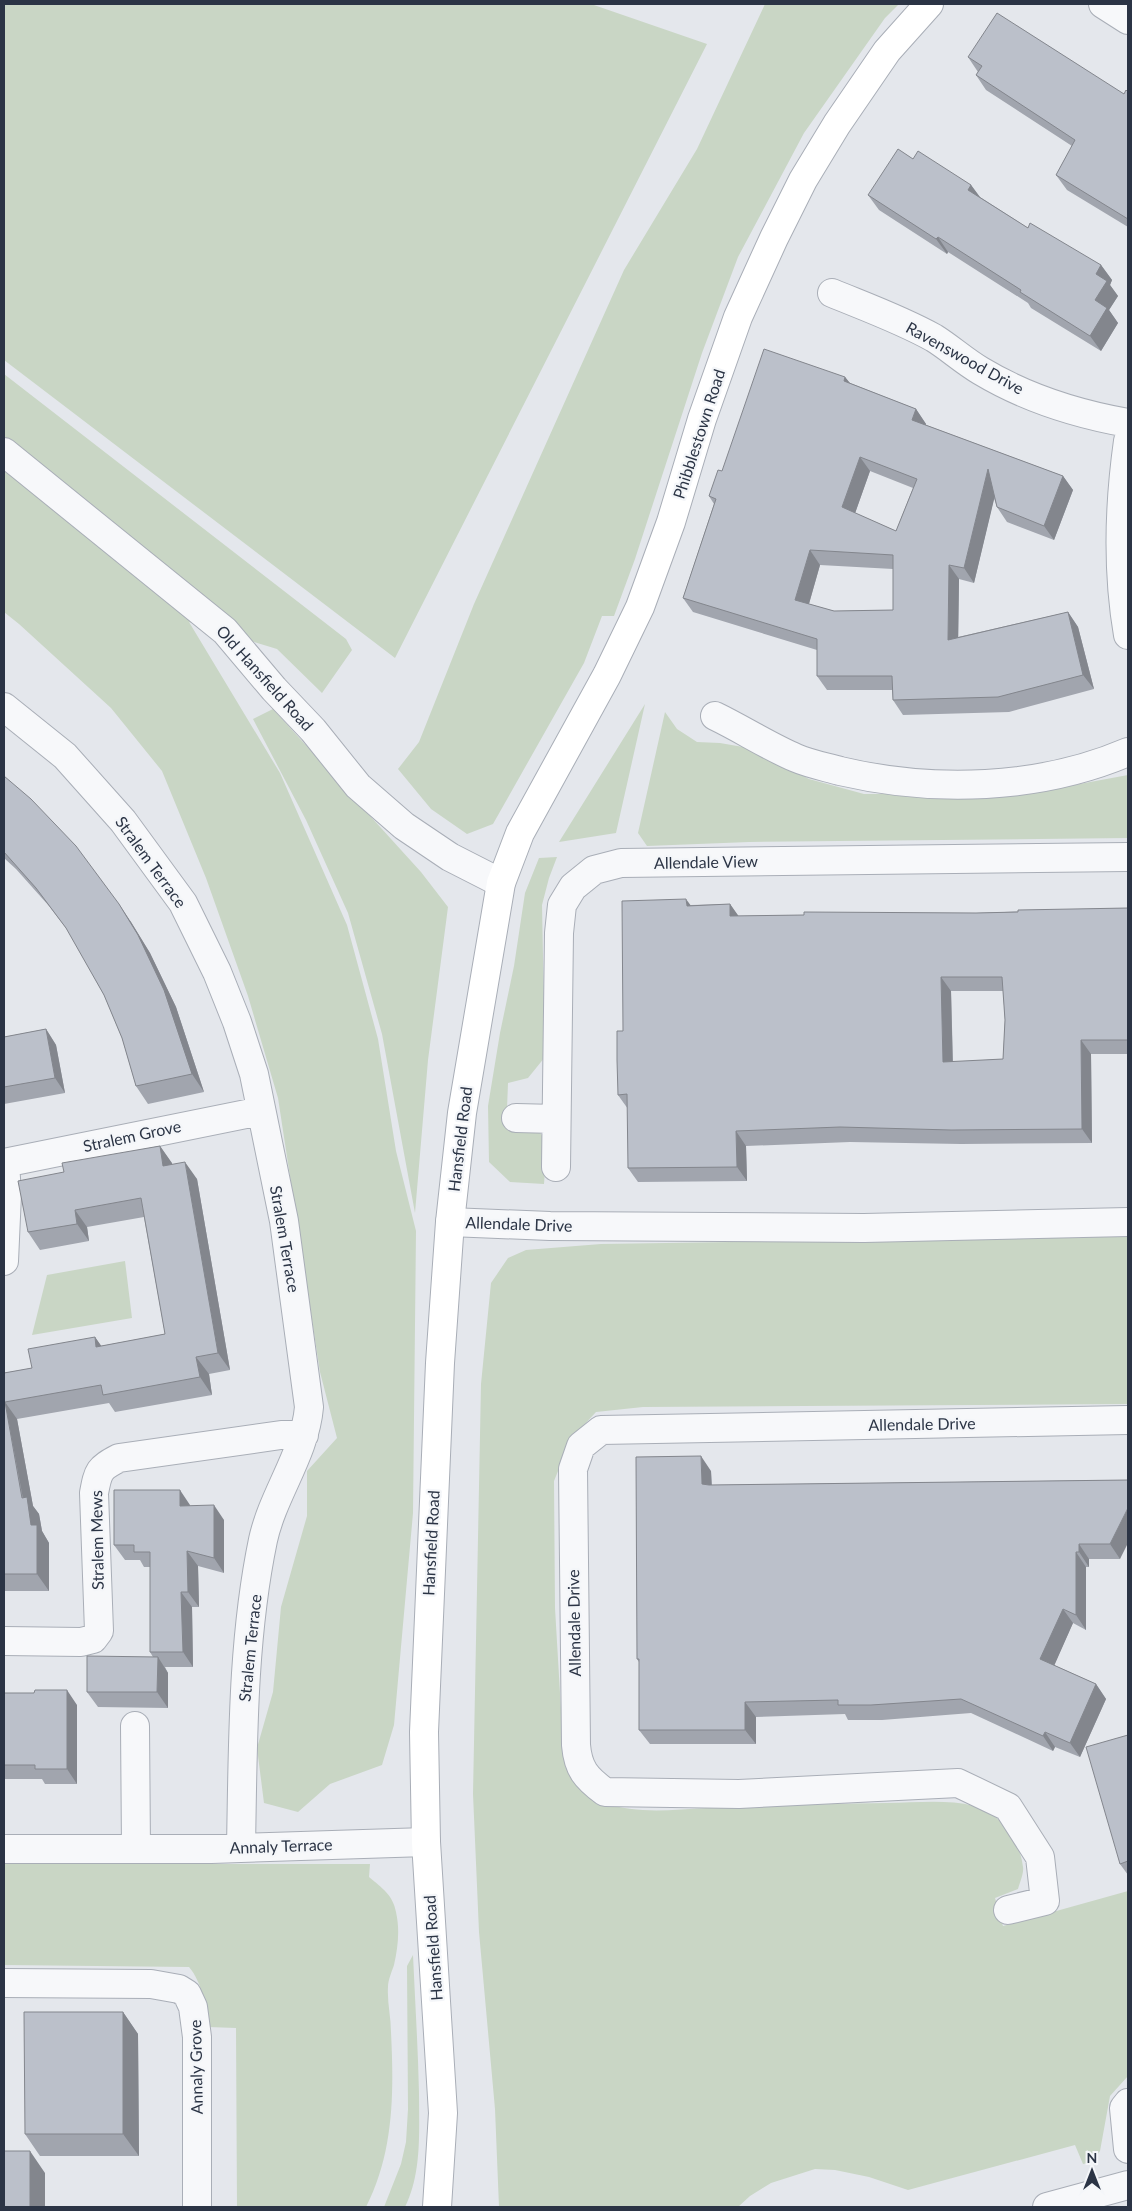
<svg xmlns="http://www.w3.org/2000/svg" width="1132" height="2211" viewBox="0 0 1132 2211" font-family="Lato,sans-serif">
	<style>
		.green { fill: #c9d6c5 }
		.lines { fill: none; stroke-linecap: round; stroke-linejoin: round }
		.street-casing { stroke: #a9aeb7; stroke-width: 30 }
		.secondary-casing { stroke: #a9aeb7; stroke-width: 30 }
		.street { stroke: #f7f8fa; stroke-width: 28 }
		.secondary { stroke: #fff; stroke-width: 28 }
		.wall { fill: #a1a5ae; fill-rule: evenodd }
		.shaded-wall { fill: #83868d }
		.building { fill: #bbc0ca; stroke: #83868d; fill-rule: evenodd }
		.labels { text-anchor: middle; stroke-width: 4.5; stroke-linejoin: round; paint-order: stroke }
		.street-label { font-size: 16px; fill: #2b3445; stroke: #f4f6f9 }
	</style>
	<rect width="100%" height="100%" fill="#e4e7ec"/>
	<path class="green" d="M4 4H591L707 44 395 658 4 360Z
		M765 4H899L885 18 804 133 738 257 702 353 635 559 614 616H602L584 663 493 824 467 834 431 809 398 769 419 742 474 604 624 270 697 149Z
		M4 374 346 639 352 650 322 693 277 649 189 622 280 773 347 925 378 1039 396 1151 416 1231 413 1513 394 1725 382 1765 330 1784 298 1812 264 1803 257 1748 273 1692 281 1607 307 1516V1471L337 1438 320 1372 278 1098 248 996 206 878 162 771 111 708 19 624 4 612Z
		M645 704 616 833 559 842Z
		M273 709 421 872 448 907 428 1060 415 1213 382 1034 348 913 306 820 253 719Z
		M665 712 677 729 697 742 720 743 743 747 770 758 809 779 864 794H975L1047 790 1128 775V838L749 842 647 846 638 833Z
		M557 857 549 878 542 905 545 1057 528 1078 508 1083 507 1109C550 1133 548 1137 544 1184L510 1182 489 1162 488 1106 500 1033 514 966 525 893 539 858Z
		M1128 1236V1404L643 1407 596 1412 571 1439 554 1481 555 1608 564 1761C571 1781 584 1796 604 1803 636 1814 672 1810 706 1808 766 1806 826 1804 887 1803 915 1803 946 1799 974 1806 1000 1813 1020 1840 1023 1867 1024 1873 1020 1882 1018 1889L995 1898 1003 1926 1128 1891V2076L1110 2096 1100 2151 1092 2162 1083 2164 1075 2145 908 2190 869 2177 835 2170 815 2169 771 2183 750 2196 738 2207H499L495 2109 479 1932 473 1794 481 1384 491 1283 508 1258 526 1250 601 1244Z
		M125 1261 132 1318 32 1335 47 1275Z
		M4 1864H370L369 1877C382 1888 393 1895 396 1912 400 1930 398 1947 394 1965 392 1971 388 1980 388 1987 387 2002 391 2017 391 2032 394 2093 394 2152 366 2207H237L236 2028 208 2027C206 2007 202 1982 189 1967L4 1965Z
		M413 1955C415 2001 418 2047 419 2093 419 2131 422 2173 405 2207H384L401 2164 406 2142 408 2109 407 1966Z"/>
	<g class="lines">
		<g class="street-casing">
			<path id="street" d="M1103 4 1128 20
				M832 293C866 307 902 320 934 338 950 348 964 361 981 371 1026 398 1077 414 1128 423
				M1128 441C1119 505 1117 571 1128 635
				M4 452 225 631 274 689 313 730 358 786 404 826 450 857 501 883
				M4 707 65 756 123 821 183 903 217 972 237 1022 254 1074 284 1221 309 1407C305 1454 273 1494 263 1540 242 1641 243 1745 241 1847
				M715 716C742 729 768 746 796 758 810 764 826 767 840 771 934 793 1039 790 1128 752
				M516 1118 556 1119
				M4 1163 261 1111
				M556 1167 559 933 562 905 573 887 594 870 621 863 1128 857
				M450 1222 550 1226 864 1228 1128 1222
				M4 1261 7 1194 5 1163
				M4 1641 81 1642 93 1639 99 1631 94 1493C98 1471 99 1468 119 1458L281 1435H304
				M135 1726 136 1849
				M4 1849H211L426 1842
				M1008 1910 1045 1901 1040 1857 1008 1807 958 1783 739 1794 605 1792C586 1778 578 1769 576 1745L573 1469 581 1446 601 1430 1128 1420
				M4 1983 151 1984 179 1989 187 1994 193 2007 197 2037V2207
				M1128 2103 1124 2108 1128 2149
				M1047 2207 1128 2185"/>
		</g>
		<g class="secondary-casing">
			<path id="secondary" d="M437 2207 443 2113 426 1842 424 1732 440 1363 450 1222 462 1113 501 883 520 833 607 675 640 607 671 522 702 419 738 317 774 238 803 180 837 124 887 51 929 4"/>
		</g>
		<use href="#street" class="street"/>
		<use href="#secondary" class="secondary"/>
	</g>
	<path class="wall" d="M968 57 1124 94 1128 92V227L1067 190 1056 175 1072 146 986 90 976 75 978 72Z
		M913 159 971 185 980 197 1028 228 1101 265 1112 280 1110 285 1118 296 1109 310 1118 323 1101 351 1031 308 1028 303 948 252 947 254 879 210 868 195Z
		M845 377 850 383 916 409 926 424V425L1063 476 1073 490 1054 540 1007 522 997 507 994 498 974 583 959 579 958 637 1068 612 1078 627 1094 689 1009 712 903 715 893 700 892 690H827L817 676V650L693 612 683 598 714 504 709 496 722 471ZM870 471 913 488 896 531 855 513ZM820 565 893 569V610L834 611 809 604Z
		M4 776 131 922 150 953 176 1007 204 1092 148 1104 136 1086 122 1038 104 995 69 932 49 906 16 869 4 858Z
		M730 904 738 916 976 913 1128 908V1054H1091L1092 1143 961 1144 850 1142 746 1146 747 1181 638 1182 628 1168V1109L618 1095 623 1031 691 905ZM951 991H1003L1005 1020 1003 1059 953 1062Z
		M46 1029 56 1045 65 1093 4 1104V1037Z
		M160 1146 172 1164 197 1179 230 1370 209 1374 212 1395 115 1412 109 1403 17 1419 33 1506 39 1514 42 1531 49 1543V1591H4V1373L32 1368 95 1337 101 1346 165 1334 144 1217 87 1227 89 1241 40 1250 28 1232 64 1172Z
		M711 1471 712 1485 1128 1480 1120 1559H1089V1567H1086V1630L1073 1623 1054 1665 1096 1684 1106 1699 1080 1757 1055 1747 1053 1751 971 1713 882 1720H848L845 1714 756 1717V1744H650L639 1730V1662L637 1659Z
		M190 1505V1506L224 1520V1573L198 1566 199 1607H192L193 1667H165L168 1673V1708L98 1707 87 1692 153 1657 150 1652V1567H144L140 1560H125L114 1545Z
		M4 1693 77 1705V1784H45L42 1779H4Z
		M1128 1735V1875L1120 1864Z
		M123 2012 138 2034 139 2156H40L25 2134Z"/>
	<path class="shaded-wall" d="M971 185 982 200 968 190Z
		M938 237 948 252 947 254 936 239Z
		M1101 265 1112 280 1110 285 1118 296 1109 310 1118 323 1101 351 1090 336 1095 300 1096 274Z
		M845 377 856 391 844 381Z
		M916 409 926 424 922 434 912 420Z
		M860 457 870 471 852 522 842 507Z
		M988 469 998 483 974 583 964 568Z
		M1063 476 1073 490 1054 540 1044 526Z
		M810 550 820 565 806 614 795 600Z
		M949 565 959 579 958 654 948 640Z
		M1068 612 1078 627 1094 689 1083 675Z
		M686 899 697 914 687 906Z
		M119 904 131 922 150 953 176 1007 204 1092 192 1074Z
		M730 904 740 918 730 916Z
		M941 977 951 991 953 1077 943 1062Z
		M46 1029 56 1045 65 1093 55 1078Z
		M1081 1040 1091 1054 1092 1143 1082 1129Z
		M736 1131 746 1146 747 1181 737 1167Z
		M160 1146 172 1163 175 1183 163 1166Z
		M185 1162 197 1179 230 1370 218 1353Z
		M75 1210 87 1227 89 1241 77 1224Z
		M95 1337 107 1354 96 1347Z
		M196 1357 209 1374 212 1395 200 1377Z
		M5 1402 17 1419 33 1506 39 1514 42 1531 49 1543V1591L37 1574Z
		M701 1456 711 1471 712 1499 702 1484Z
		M180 1490 190 1505V1521L180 1506Z
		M214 1505 224 1520V1573L214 1558Z
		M1128 1508V1543L1120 1559 1110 1544Z
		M1079 1544 1089 1559V1567L1079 1552Z
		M187 1551 198 1566 199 1607 188 1592Z
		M1076 1552 1086 1567V1630L1076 1615Z
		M181 1592 192 1607 193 1667 183 1652Z
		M1063 1609 1073 1623 1051 1673 1040 1659Z
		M158 1657 168 1673V1708L157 1692Z
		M1096 1684 1106 1699 1080 1757 1070 1743Z
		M67 1690 77 1705V1784L67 1769Z
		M745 1702 756 1717V1744L745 1730Z
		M1045 1732 1055 1747 1053 1751 1043 1736Z
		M123 2012 138 2034 139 2156 123 2134Z
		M30 2151 45 2173V2207H30Z"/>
	<path class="building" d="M997 13 1124 94 1126 90 1128 92V219L1056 175 1075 140 976 75 982 66 968 57Z
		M898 149 913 159 918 151 971 185 968 190 1028 228 1030 223 1101 265 1096 274 1107 281 1095 300 1107 308 1090 336 1020 292 1021 290 938 237 936 239 868 195Z
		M764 349 845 377 844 381 916 409 912 420 1063 476 1044 526 997 507 988 469 964 568 949 565 948 640 1068 612 1083 675 998 697 893 700 892 676H817V639L683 598 716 499 709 496 718 470 722 471ZM860 457 917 479 896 531 842 507ZM810 550 893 555V610L834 611 795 600Z
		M4 776 31 799 76 846 119 904 138 935 164 990 192 1074 136 1086 122 1038 104 995 66 928 36 888 4 852Z
		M686 899 687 906 730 904V916L804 915V912L976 913 1018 912V910L1128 908V1040H1081L1082 1129 951 1130 840 1127 736 1131 737 1167 628 1168 627 1094 618 1095 617 1060V1031H623L622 901ZM941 977H1002L1005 1020 1003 1059 943 1062Z
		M46 1029 55 1078 4 1087V1037Z
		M160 1146 163 1166 185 1162 218 1353 196 1357 200 1377 103 1395 101 1385 5 1402 22 1498 27 1497 31 1525H37V1574H4V1373L32 1368 28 1349 95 1337 96 1347 165 1334 141 1198 75 1210 77 1224 28 1232 18 1181 64 1172 62 1163Z
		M701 1456 702 1484 709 1485 1128 1480V1508L1110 1544H1079V1552H1076V1615L1063 1609 1040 1659 1096 1684 1070 1743 1045 1732 1043 1736 961 1699 871 1705H838V1700L745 1702V1730H639V1659H637L636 1457Z
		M114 1490H180V1506L214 1505V1558L187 1551 188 1592H181L183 1652H150V1552H134V1545H114Z
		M87 1656 158 1657 157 1692H87Z
		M35 1690H67V1769H35V1765H4V1693H34Z
		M1128 1735V1861L1120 1864 1086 1747Z
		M24 2012H123V2134H25Z
		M4 2151H30V2207H4Z"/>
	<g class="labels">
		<g class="street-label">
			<text transform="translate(965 358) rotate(29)" y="6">Ravenswood Drive</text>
			<text transform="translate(699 434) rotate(-72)" y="6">Phibblestown Road</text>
			<text transform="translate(265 678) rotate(48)" y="6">Old Hansfield Road</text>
			<text transform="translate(151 862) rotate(54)" y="6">Stralem Terrace</text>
			<text transform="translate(706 862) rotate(-1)" y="6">Allendale View</text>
			<text transform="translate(132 1136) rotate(-12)" y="6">Stralem Grove</text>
			<text transform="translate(460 1139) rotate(-83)" y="6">Hansfield Road</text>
			<text transform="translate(519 1224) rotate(2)" y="6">Allendale Drive</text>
			<text transform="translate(285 1239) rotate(80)" y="6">Stralem Terrace</text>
			<text transform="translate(922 1424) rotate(-1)" y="6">Allendale Drive</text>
			<text transform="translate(97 1540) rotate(-91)" y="6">Stralem Mews</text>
			<text transform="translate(431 1543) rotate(-87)" y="6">Hansfield Road</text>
			<text transform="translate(574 1623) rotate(-91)" y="6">Allendale Drive</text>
			<text transform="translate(250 1648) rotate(-84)" y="6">Stralem Terrace</text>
			<text transform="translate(281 1846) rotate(-2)" y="6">Annaly Terrace</text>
			<text transform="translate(433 1948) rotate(-94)" y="6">Hansfield Road</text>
			<text transform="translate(196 2067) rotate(-91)" y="6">Annaly Grove</text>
		</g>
	</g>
	<rect width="1132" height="2211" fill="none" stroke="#2b3445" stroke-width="10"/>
	<g transform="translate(1092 2171)" stroke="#f4f6f9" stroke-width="4" paint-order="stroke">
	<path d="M0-4L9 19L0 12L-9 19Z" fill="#2b3445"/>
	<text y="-8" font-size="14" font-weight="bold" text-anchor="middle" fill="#2b3445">N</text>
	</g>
</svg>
